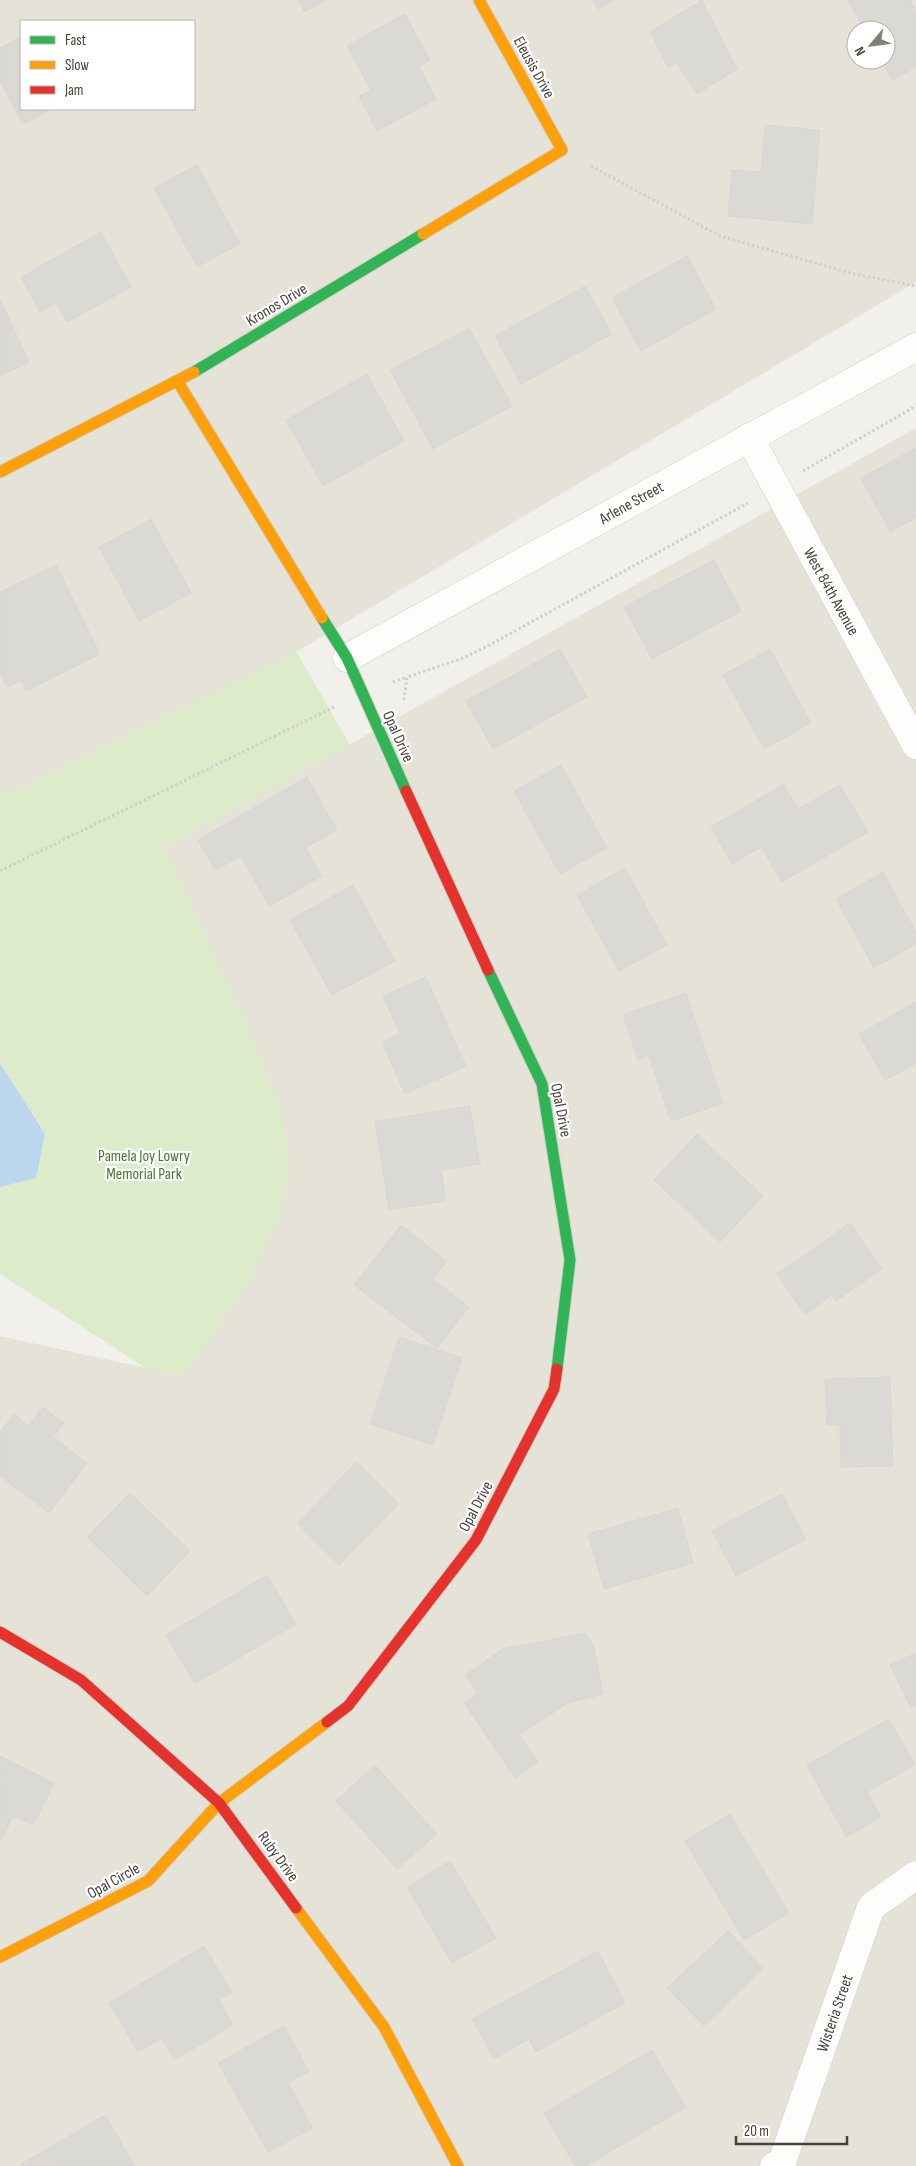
<svg xmlns="http://www.w3.org/2000/svg" width="916" height="2166" viewBox="0 0 916 2166" font-family="'Sofia Sans Condensed',sans-serif">
	<style>
		.residential { fill: #e5e2d8; fill-rule: evenodd }
		.green { fill: #dceccb }
		.water { fill: #bcd6ee }
		.building { fill: #dbd9d4; stroke: #d9d7d1 }
		.lines { fill: none; stroke-linecap: round; stroke-linejoin: round }
		.street-casing { stroke: #cfcec9; stroke-width: 29 }
		.fast-casing { stroke: #d0cec2; stroke-width: 13 }
		.slow-casing { stroke: #d0cec2; stroke-width: 13 }
		.jam-casing { stroke: #d0cec2; stroke-width: 13 }
		.path { stroke: #d1d0ca; stroke-width: 3; stroke-dasharray: 2.5 2.5; stroke-linecap: butt }
		.street { stroke: #fdfdfc; stroke-width: 28 }
		.fast { stroke: #30b455; stroke-width: 11 }
		.slow { stroke: #ff9f0a; stroke-width: 11 }
		.jam { stroke: #e5322d; stroke-width: 11 }
		.labels { text-anchor: middle; stroke-width: 4.5; stroke-linejoin: round; paint-order: stroke }
		.street-label { font-size: 16px; fill: #474237; stroke: #fff }
		.park-label { font-size: 16px; fill: #417a2a; stroke: #fff }
	</style>
	<rect width="100%" height="100%" fill="#f1f0eb"/>
	<path class="residential" d="M0 0H916V282L298 651 13 793 0 794ZM21 21H194V109H21ZM856 30H886V60H856Z
		M916 428V2166H0V1336L183 1376 164 848Z"/>
	<path class="green" d="M296 651 350 745 164 848 239 1006 281 1108 290 1174 279 1219 252 1276 184 1376 149 1370 0 1274V793L11 792Z"/>
	<path class="water" d="M0 1063 45 1134 36 1178 0 1187Z"/>
	<path class="building" d="M298 0H326L304 12Z
		M593 0H614L598 9Z
		M702 0 737 69 697 94 677 63 668 67 650 32Z
		M848 0H910L916 11V67L893 80 881 60H886V30H865Z
		M405 14 430 60 419 66 436 99 377 131 359 96 371 90 347 46Z
		M21 37V109H52L23 124 0 81V48Z
		M765 125 820 130 812 224 728 216 732 170 761 172Z
		M197 165 240 244 197 267 154 188Z
		M101 232 131 287 67 322 56 303 40 312 21 277Z
		M687 256 716 309 641 351 612 298Z
		M585 286 612 334 521 384 495 336Z
		M0 299 29 362 0 376Z
		M469 328 512 406 433 449 390 370Z
		M367 374 404 441 323 486 286 420Z
		M916 448V518L890 532 861 478Z
		M151 519 191 593 139 621 99 547Z
		M714 560 741 611 652 659 624 607Z
		M56 565 100 654 26 691 21 680 7 687 0 673V592Z
		M560 649 587 697 493 749 466 701Z
		M770 649 811 723 764 749 723 675Z
		M561 765 607 848 560 874 514 791Z
		M307 777 337 830 306 848 322 876 269 906 241 856 215 870 198 840Z
		M784 784 798 809 840 785 868 832 782 882 761 847 732 864 711 827Z
		M625 868 667 945 619 971 577 895Z
		M883 872 916 932V944L874 968 836 899Z
		M353 885 395 961 332 995 290 920Z
		M426 977 466 1066 405 1094 382 1042 400 1034 383 996Z
		M686 993 723 1103 671 1121 649 1055 638 1060 623 1015Z
		M916 1002V1063L885 1080 859 1034Z
		M470 1106 480 1164 441 1170 446 1201 389 1210 375 1122Z
		M697 1134 763 1196 720 1242 654 1180Z
		M850 1223 882 1269 836 1301 832 1295 805 1315 777 1274Z
		M401 1225 447 1261 433 1279 469 1307 437 1348 354 1285Z
		M399 1337 462 1358 433 1445 370 1424Z
		M890 1377 893 1466 841 1467 840 1425H827L825 1379Z
		M43 1407 64 1423 53 1437 87 1463 49 1513 0 1476V1432L14 1414 28 1426Z
		M357 1462 399 1504 339 1565 297 1523Z
		M130 1493 190 1551 147 1596 87 1537Z
		M782 1494 806 1539 736 1576 712 1531Z
		M678 1508 693 1563 604 1589 588 1534Z
		M267 1575 296 1624 195 1684 166 1635Z
		M585 1633 593 1644 603 1694 568 1703 519 1735 538 1762 515 1778 464 1703 478 1694 465 1675 503 1649Z
		M916 1653V1706L911 1708 890 1665Z
		M889 1719 915 1765 867 1792 881 1817 846 1837 807 1765Z
		M0 1756 54 1783 33 1825 13 1816 1 1841Z
		M375 1765 437 1834 397 1869 336 1801Z
		M730 1814 789 1913 744 1940 685 1841Z
		M450 1861 496 1938 452 1963 407 1887Z
		M728 1931 764 1968 704 2026 667 1988Z
		M204 1946 232 1992 219 2000 233 2025 175 2060 162 2038 138 2052 109 2003Z
		M598 1951 625 2003 536 2052 529 2039 494 2059 472 2019Z
		M284 2026 309 2071 288 2083 313 2128 268 2152 218 2063Z
		M652 2050 686 2107 586 2166H575L544 2113Z
		M105 2115 135 2166 20 2165Z"/>
	<g class="lines">
		<g class="street-casing">
			<path id="street" d="M749 437 916 745
				M347 658 916 347
				M774 2166 782 2162 871 1907 916 1875"/>
		</g>
		<g class="fast-casing">
			<path id="fast" d="M194 372 423 234
				M322 618 347 658 406 791
				M488 970 542 1084 570 1260 557 1369"/>
		</g>
		<g class="slow-casing">
			<path id="slow" d="M423 234 562 150 479 0
				M178 382 322 618
				M0 472 194 372
				M296 1908 384 2027 458 2166
				M0 1957 148 1881 219 1803 327 1722"/>
		</g>
		<g class="jam-casing">
			<path id="jam" d="M406 791 488 970
				M0 1632 81 1680 219 1803 296 1908
				M327 1722 348 1706 476 1540 554 1389 557 1369"/>
		</g>
		<path class="path" d="M591 166 720 236 854 274 916 286
			M803 471 916 406
			M393 682 407 677
			M404 700 407 677 461 659 484 648 748 503
			M0 871 334 707"/>
		<use href="#street" class="street"/>
		<use href="#fast" class="fast"/>
		<use href="#slow" class="slow"/>
		<use href="#jam" class="jam"/>
	</g>
	<g class="labels">
		<g class="street-label">
			<text transform="translate(535 67) rotate(61)" y="6">Eleusis Drive</text>
			<text transform="translate(276 304) rotate(-31)" y="6">Kronos Drive</text>
			<text transform="translate(631 502) rotate(-29)" y="6">Arlene Street</text>
			<text transform="translate(832 591) rotate(61)" y="6">West 84th Avenue</text>
			<text transform="translate(399 736) rotate(66)" y="6">Opal Drive</text>
			<text transform="translate(562 1110) rotate(79)" y="6">Opal Drive</text>
			<text transform="translate(475 1506) rotate(-62)" y="6">Opal Drive</text>
			<text transform="translate(279 1856) rotate(54)" y="6">Ruby Drive</text>
			<text transform="translate(113 1880) rotate(-29)" y="6">Opal Circle</text>
			<text transform="translate(834 2013) rotate(-71)" y="6">Wisteria Street</text>
		</g>
		<g class="park-label">
			<text x="144" y="1161">Pamela Joy Lowry<tspan x="144" dy="18">Memorial Park</tspan></text>
		</g>
	</g>
	<rect x="20" y="20" width="175" height="90" fill="#ffffff" stroke="#b5b3af"/>
	<rect x="30" y="36" width="25" height="8" fill="#30b455" stroke="#b5b3af"/>
	<text x="65" y="45" font-size="15" fill="#474237">Fast</text>
	<rect x="30" y="61" width="25" height="8" fill="#ff9f0a" stroke="#b5b3af"/>
	<text x="65" y="70" font-size="15" fill="#474237">Slow</text>
	<rect x="30" y="86" width="25" height="8" fill="#e5322d" stroke="#b5b3af"/>
	<text x="65" y="95" font-size="15" fill="#474237">Jam</text>
	<g transform="translate(871 45) rotate(241)"><circle r="24" fill="#ffffff" stroke="#b5b3af"/>
	<path d="M0-4L9 19L0 12L-9 19Z" fill="#827f76"/>
	<text y="-8" font-size="14" font-weight="bold" text-anchor="middle" fill="#474237">N</text>
	</g>
	<path d="M736 2136v8h111v-8" fill="none" stroke="#474237" stroke-width="2.5"/>
	<text x="744" y="2136" font-size="15" fill="#474237" stroke="#ffffff" stroke-width="4" paint-order="stroke">20 m</text>
</svg>
